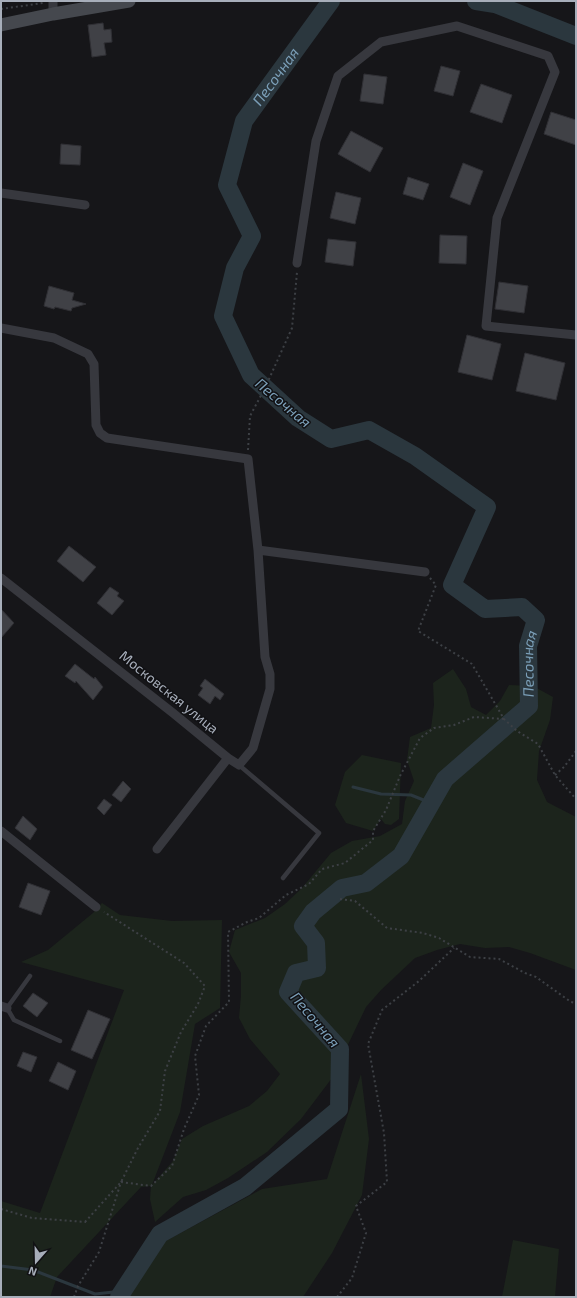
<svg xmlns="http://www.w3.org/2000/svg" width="577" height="1298" viewBox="0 0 577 1298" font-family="'Exo 2',sans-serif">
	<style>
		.green { fill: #1c241c }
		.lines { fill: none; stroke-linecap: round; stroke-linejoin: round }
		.stream { stroke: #2b373e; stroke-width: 3 }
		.river { stroke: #2b373e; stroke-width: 18 }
		.building { fill: #404146; stroke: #303035 }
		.path { stroke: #3d4045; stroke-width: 2; stroke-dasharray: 2 3; stroke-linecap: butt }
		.lane { stroke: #37383e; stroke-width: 4.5 }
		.street { stroke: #37383e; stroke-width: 9 }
		.secondary { stroke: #45484e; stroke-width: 13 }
		.labels { text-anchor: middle; stroke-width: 3; stroke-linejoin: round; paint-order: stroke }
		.street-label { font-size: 14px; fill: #a7aeba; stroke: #111114 }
		.water-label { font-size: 15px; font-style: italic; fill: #7b9fb8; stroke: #111114 }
	</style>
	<rect width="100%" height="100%" fill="#161619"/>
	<path class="green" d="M453 669 466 689 471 707 486 715 500 701 509 685 533 686 553 697 550 720 539 751 537 780 547 802 576 817V970L530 953 509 947 485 948 460 944 437 950 415 958 381 990 366 1007 332 1078 301 1119 267 1152 228 1178 206 1190 183 1197 155 1222 150 1199 151 1186 141 1187 57 1277 50 1297H1V1201L40 1213 124 990 21 962 48 950 93 913 102 903 120 915 172 921 222 920 220 1008 195 1024 180 1112 152 1185 173 1161 182 1139 203 1126 249 1106 267 1091 280 1074 250 1039 239 1018 241 996V973L229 952 235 930 265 918 285 904 302 888 331 853 352 841 380 836 402 824 405 801 414 781 407 760 410 737 431 728 434 705 433 683Z
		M362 755 401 763 399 819 391 825 385 824 381 819 373 831 346 823 335 805 345 772Z
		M361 1074 369 1139 362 1195 332 1253 303 1297H116L149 1250 262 1189 327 1179Z
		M513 1240 559 1249 555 1297H502Z"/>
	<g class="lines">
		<path class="stream" d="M353 787 381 794 411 795 431 803
			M1 1266 33 1270 95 1294 123 1291"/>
		<g class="river">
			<path d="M476 1 495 4 576 36"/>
			<path id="s1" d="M119 1297 160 1234 245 1187 339 1109 340 1049 288 992 296 973 317 968 316 943 303 926 313 912 342 888 366 883 401 856 445 779 529 706 528 646 536 620 522 607 485 609 452 585 487 507 415 456 369 430 331 439 298 418 251 375 223 316 235 268 252 236 227 185 244 121 331 1"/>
		</g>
	</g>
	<path class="building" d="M103 23 104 30 111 29 112 42 104 43 106 55 92 57 88 25Z
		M441 66 460 71 453 96 434 91Z
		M364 74 387 77 383 104 360 101Z
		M481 84 512 95 502 123 470 112Z
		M551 112 576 120V145L544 134Z
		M351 131 383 148 370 172 338 154Z
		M61 144 81 146 80 165 60 164Z
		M463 163 483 171 470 205 450 197Z
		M408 177 429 184 423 200 403 194Z
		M336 192 361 198 355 224 330 218Z
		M440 235 467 236 466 264 439 263Z
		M328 239 356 242 353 266 325 262Z
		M499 282 528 286 524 313 495 309Z
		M49 286 74 293 72 300 86 304 72 308 71 311 55 307 54 309 44 306Z
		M467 335 501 344 492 380 458 372Z
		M525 353 565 363 556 400 516 391Z
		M69 546 96 567 83 582 57 561Z
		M110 587 119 593 117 596 124 601 112 615 97 603Z
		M1 609 14 623 1 638Z
		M75 664 94 679 95 677 103 687 93 700 76 681 75 683 65 676Z
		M205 679 224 694 220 700 215 696 210 704 198 695 203 688 200 686Z
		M123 781 131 789 121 802 112 795Z
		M104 799 112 805 104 815 97 808Z
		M23 816 37 829 30 840 15 828Z
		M28 883 50 891 41 915 19 907Z
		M33 993 48 1003 37 1017 23 1006Z
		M88 1010 110 1019 92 1059 71 1050Z
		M23 1052 37 1057 31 1072 17 1066Z
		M58 1062 76 1071 68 1090 49 1081Z"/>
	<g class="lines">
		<path class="path" d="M1 9 43 3
			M248 450 250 416 265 388 292 328 297 272
			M430 578 436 585 418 631 472 664 504 719 517 731 538 744 555 775 576 799
			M555 775 564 767 576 751
			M340 899 355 901 387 928 423 933 439 938 470 957 499 959 525 973 536 977 571 1002 576 1003
			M1 1209 32 1218 86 1222
			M85 1222 121 1182 138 1148 160 1111 165 1071 181 1032 198 1004 205 986 184 963 104 912
			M74 1297 78 1286 99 1252 121 1182 151 1186 172 1166 184 1129 199 1095 195 1056 206 1026 229 1002 228 932 247 922 259 918 286 895 309 884 322 869 345 863 373 840V831L386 810 400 776 420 738 434 728 454 725 474 717 504 719
			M337 1297 352 1278 366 1233 356 1206 387 1182 384 1133 368 1044 382 1010 419 981 454 948"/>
		<path class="lane" d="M239 765 319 833 283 878
			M30 976 7 1008 14 1020 60 1041"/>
		<path class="street" d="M53 14V1
			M1 193 85 205
			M297 263 316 141 338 76 381 42 457 26 548 56 555 72 497 218 486 326 576 335
			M1 328 54 338 88 354 94 364 96 425 100 433 107 438 248 459 258 550
			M1 578 173 713 228 758 157 849
			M228 758 239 765 253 748 270 689V674L265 657 258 550 425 572
			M1 831 96 907
			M1 1006 7 1008"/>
		<path class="secondary" d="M1 25 53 14 129 1"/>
	</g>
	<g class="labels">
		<g class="street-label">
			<text transform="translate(169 692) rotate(39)" y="5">Московская улица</text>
		</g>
		<g class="water-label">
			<text dy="5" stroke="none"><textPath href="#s1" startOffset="1725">Песочная</textPath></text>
			<text transform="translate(283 403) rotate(40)" y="5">Песочная</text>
			<text dy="5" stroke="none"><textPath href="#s1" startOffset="886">Песочная</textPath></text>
			<text transform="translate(315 1020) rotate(50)" y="5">Песочная</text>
		</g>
	</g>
	<rect width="577" height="1298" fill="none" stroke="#a7aeba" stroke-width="4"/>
	<g transform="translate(36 1262) rotate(200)" stroke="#111114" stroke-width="3" paint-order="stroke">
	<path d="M0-3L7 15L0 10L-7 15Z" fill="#a7aeba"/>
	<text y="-6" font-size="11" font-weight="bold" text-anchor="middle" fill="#a7aeba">N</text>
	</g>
</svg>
